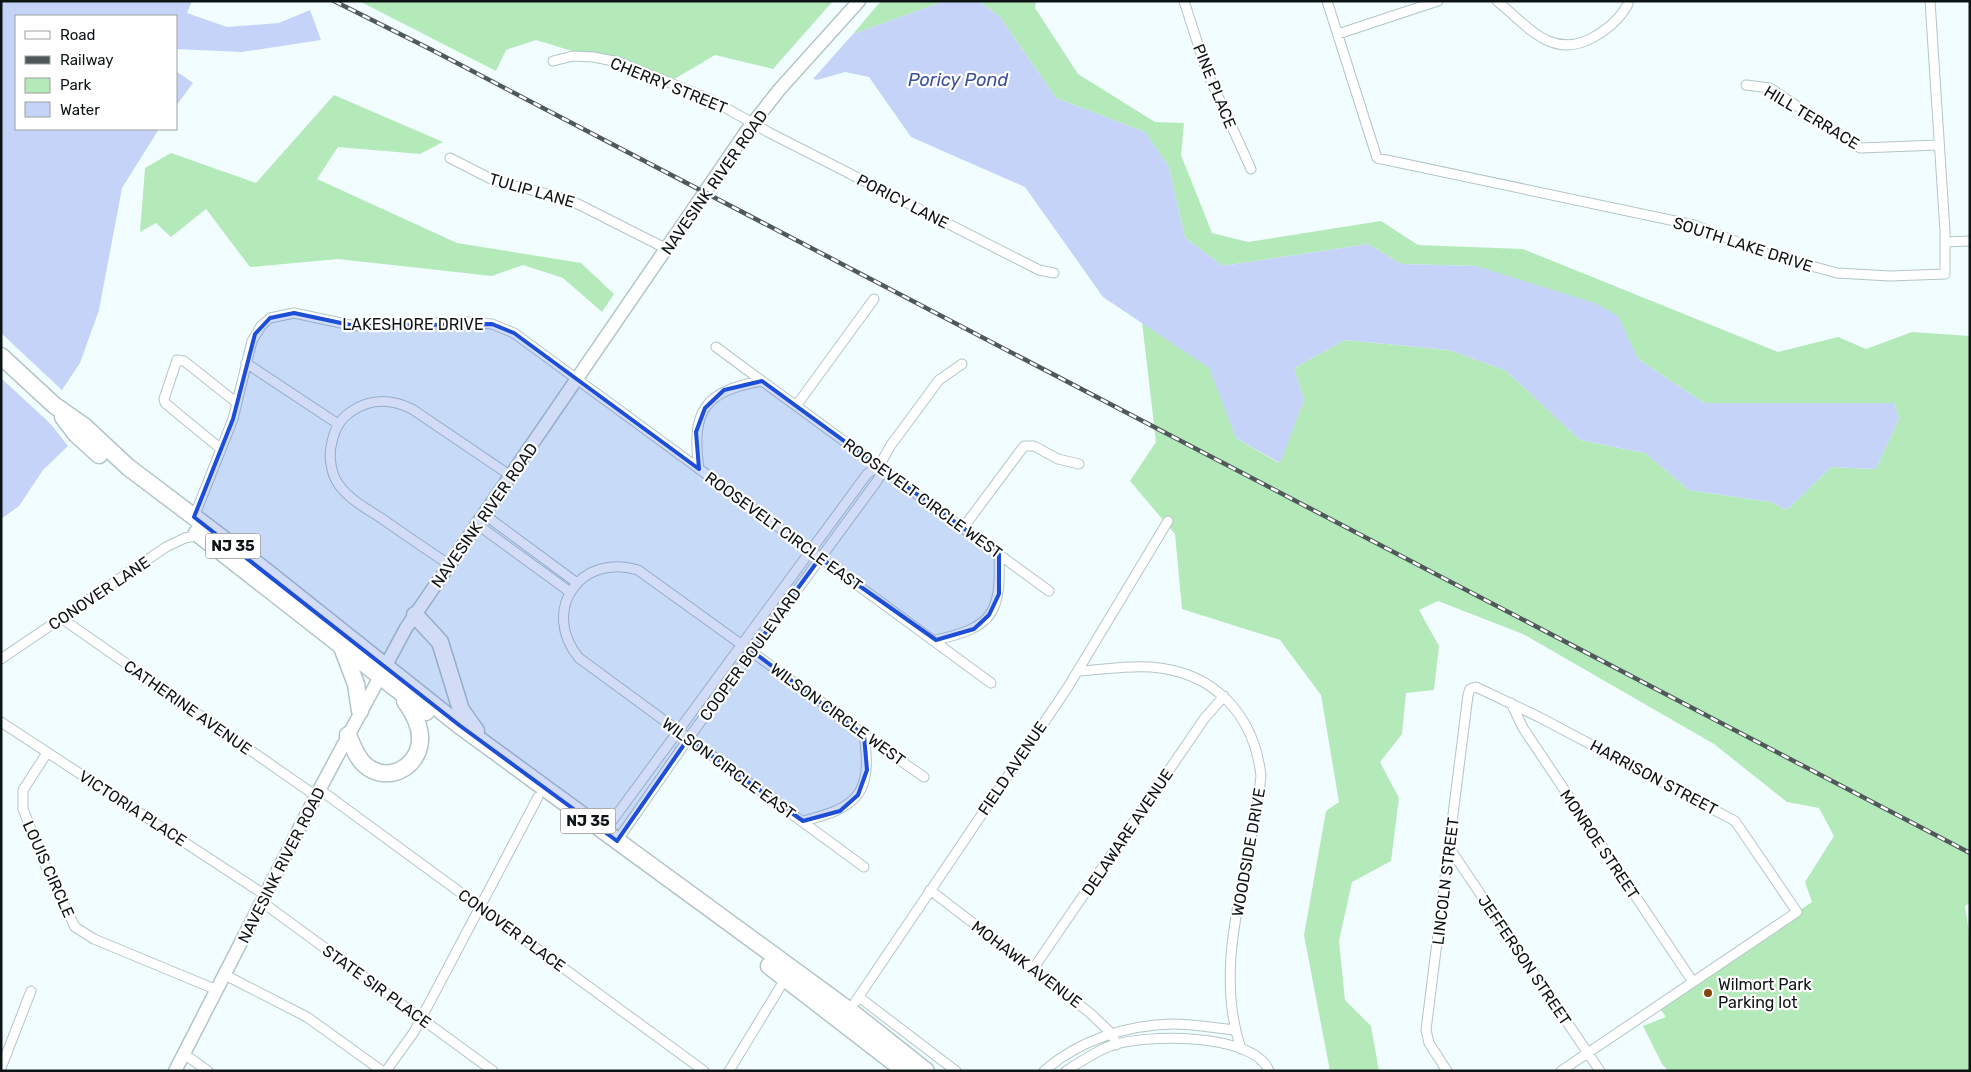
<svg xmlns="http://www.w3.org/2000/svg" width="1971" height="1072" viewBox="0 0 1971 1072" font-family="Rubik,sans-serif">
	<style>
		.green { fill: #b4e9ba }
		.water { fill: #c5d3f9 }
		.pier { fill: #f2fdff }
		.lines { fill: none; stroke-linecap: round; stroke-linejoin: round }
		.street-casing { stroke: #b3c5c8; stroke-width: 11 }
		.secondary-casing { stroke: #b3c5c8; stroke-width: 15 }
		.highway-casing { stroke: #b3c5c8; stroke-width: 19 }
		.street { stroke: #fff; stroke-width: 9 }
		.secondary { stroke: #fff; stroke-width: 12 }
		.highway { stroke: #fff; stroke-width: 16 }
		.rail-casing { stroke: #50595a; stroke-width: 4.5 }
		.rail { stroke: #fff; stroke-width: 2.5; stroke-dasharray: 8; stroke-linecap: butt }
		.marked { fill: #1d4ed8; fill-opacity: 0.2; stroke: #1d4ed8; stroke-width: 4; stroke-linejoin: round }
		.poi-dot { fill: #834408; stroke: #fff; stroke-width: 2 }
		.labels { text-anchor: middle; stroke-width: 4.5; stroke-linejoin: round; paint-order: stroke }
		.shield { fill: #fff; stroke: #565a5b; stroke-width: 1 }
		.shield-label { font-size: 15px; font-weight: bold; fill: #0d1415 }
		.street-label { font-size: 16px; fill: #0d1415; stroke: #fff }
		.poi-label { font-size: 16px; fill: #0d1415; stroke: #fff; text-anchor: start }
		.water-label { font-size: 18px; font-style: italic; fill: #3d509b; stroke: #fff }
	</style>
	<rect width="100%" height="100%" fill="#f2fdff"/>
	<path class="green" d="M359 1H833L773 69 715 55 671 81 536 40 506 50 496 71Z
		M881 1H945L853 34Z
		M979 1H1036L1035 8 1078 74 1155 122 1184 123 1181 155 1212 233 1248 242 1381 221 1418 245 1523 249 1778 352 1838 337 1866 349 1912 332 1970 336V903L1965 906 1970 938V1071H1668L1662 1064 1643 1026 1666 1017 1658 1006 1812 902 1805 882 1834 836 1819 808 1787 802 1714 744 1523 634 1438 601 1419 610 1439 646 1434 690 1406 693 1402 734 1380 762 1399 798 1391 861 1352 882 1339 941 1345 1000 1371 1026 1379 1071H1330L1304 935 1326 811 1339 802 1321 695 1280 640 1182 609 1175 534 1130 481 1156 442 1142 322 1210 368 1236 438 1279 463 1304 400 1294 368 1345 340 1449 350 1505 370 1580 440 1645 453 1689 490 1771 502 1787 510 1831 467 1876 469 1899 418 1894 403H1704L1638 359 1617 316 1476 266 1401 264 1368 244 1223 266 1185 238 1169 167 1145 132 1056 98 1000 17Z
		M334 95 443 142 420 154 338 147 317 179 457 243 581 263 614 294 602 312 563 278 523 265 492 276 338 259 250 267 206 209 171 237 156 223 140 232 145 168 171 153 256 183Z"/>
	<path class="water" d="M1 1H192L187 13 227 27 279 23 310 10 321 40 242 52 176 49V16H16V129H159L122 188 99 310 80 363 58 396 47 419 68 446 43 470 19 506 1 519Z
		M945 1H979L1000 17 1056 98 1145 132 1169 167 1185 238 1223 266 1368 244 1401 264 1476 266 1595 303 1618 316 1638 359 1704 403H1894L1899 418 1876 469 1831 467 1787 510 1771 502 1689 490 1645 453 1580 440 1505 370 1449 350 1345 340 1294 368 1304 400 1280 463 1236 438 1209 368 1103 297 1025 187 911 137 869 77 845 72 817 80 813 79 853 34Z
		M176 71 193 83 176 106Z"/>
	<path class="pier" d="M1 333 64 392 50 419 55 428 1 378Z"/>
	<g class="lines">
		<g class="street-casing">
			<path id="street" d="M1184 1 1207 72 1251 169
				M1327 1 1377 158 1694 225 1768 254 1837 273 1890 276 1945 274V231L1930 1
				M1497 1C1527 25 1551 60 1592 38 1608 29 1619 20 1628 4
				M1338 34 1438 1
				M553 61 573 56 593 57 619 62 712 100 768 132 1039 270 1054 273
				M1746 85 1770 88 1860 148 1939 145
				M450 158 495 181 568 199 667 249
				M1945 242 1970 241
				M716 347 762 381
				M246 363 338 424
				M796 406 874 299
				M221 449 165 403 164 399 177 360 184 361 237 403
				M699 469C691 411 704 391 762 381L1049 591
				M485 515 577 583
				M194 517 233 419 252 341 261 326 270 318 294 313 355 326 467 322 492 324 514 333 991 683
				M478 525 570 592
				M963 528 1024 446H1034L1058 459 1079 464
				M450 565C427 550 404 534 381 518 367 509 350 500 339 485 331 474 328 456 332 442 335 428 340 419 352 411 372 398 391 399 412 409L511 476
				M61 618 316 796
				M936 640C994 627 1001 613 999 554
				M1 659 166 547 185 538 200 535
				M1078 671C1102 670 1127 665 1151 667 1215 672 1254 715 1261 776 1252 866 1211 960 1241 1049
				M1511 703 1523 728 1693 982
				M1 722 265 895
				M47 753 23 790V809L46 867 75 927 94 939 217 990
				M319 789 704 1071
				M803 821C857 808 873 794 864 735
				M604 832 867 474 879 466 891 445 939 380 962 364
				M617 841 688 739 877 481 880 476 879 466
				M1450 849 1600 1071
				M864 867 579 658C540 611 580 552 638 570L845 719 864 735 924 777
				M930 890 1090 1013 1112 1034 1116 1045
				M262 902 493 1071
				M1033 969 1204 719 1224 696
				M225 975 307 1017 382 1071
				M859 997 956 1071
				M849 1011 1068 687 1168 521
				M184 1054 208 1071
				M1 1068 31 991
				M386 1071 414 1032 538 797
				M729 1071 785 979
				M1044 1071C1079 1040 1127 1025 1173 1024 1194 1024 1214 1028 1235 1030
				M1066 1071C1080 1062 1095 1052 1110 1046 1143 1034 1254 1032 1269 1071
				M1447 1071 1429 1043 1426 1030 1468 695 1470 689 1476 687 1539 717 1735 821 1797 912 1561 1071"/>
		</g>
		<g class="secondary-casing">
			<path id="secondary" d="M175 1071 316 796 406 628 746 132 779 90 859 1"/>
		</g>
		<g class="highway-casing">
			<path id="highway" d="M1 356 54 405 84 426 128 467 263 569 459 725 858 1017 926 1071
				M63 417 76 434 99 455
				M197 533 426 712
				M415 615 440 642 461 710 476 731
				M343 650 356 684 360 711
				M348 735C352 745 357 758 365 765 387 784 418 768 420 741 421 726 413 712 405 701
				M769 966 905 1071"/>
		</g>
		<use href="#street" class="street"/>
		<use href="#secondary" class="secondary"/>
		<use href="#highway" class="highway"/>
		<g class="rail-casing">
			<path id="rail" d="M334 1 432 50 1970 853"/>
		</g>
		<use href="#rail" class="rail"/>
	</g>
	<path class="marked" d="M294 313 355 326 492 324 514 333 699 469 696 432 705 408 724 390 762 381 999 554V594L989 615 974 629 936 640 820 558 752 651 864 735 867 770 858 795 840 811 803 821 688 739 617 841 459 725 194 517 233 419 255 334 270 318Z"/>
	<circle class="poi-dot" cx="1708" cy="993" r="5"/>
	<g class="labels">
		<g class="shield">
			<rect x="205.5" y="533.5" width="55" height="25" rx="4"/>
			<rect x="560.5" y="808.5" width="55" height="25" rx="4"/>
		</g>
		<g class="shield-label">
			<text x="233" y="551">NJ 35</text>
			<text x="588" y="826">NJ 35</text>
		</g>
		<g class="street-label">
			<text transform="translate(669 85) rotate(22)" y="6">CHERRY STREET</text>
			<text transform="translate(1215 86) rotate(68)" y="6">PINE PLACE</text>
			<text transform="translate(1812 117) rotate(31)" y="6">HILL TERRACE</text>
			<text transform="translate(714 182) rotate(-55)" y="6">NAVESINK RIVER ROAD</text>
			<text transform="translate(532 190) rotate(16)" y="6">TULIP LANE</text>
			<text transform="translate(903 201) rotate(27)" y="6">PORICY LANE</text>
			<text transform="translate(1743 244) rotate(18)" y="6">SOUTH LAKE DRIVE</text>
			<text x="413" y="330">LAKESHORE DRIVE</text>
			<text transform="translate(923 498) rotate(36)" y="6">ROOSEVELT CIRCLE WEST</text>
			<text transform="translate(484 515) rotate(-55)" y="6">NAVESINK RIVER ROAD</text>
			<text transform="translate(784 531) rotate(36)" y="6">ROOSEVELT CIRCLE EAST</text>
			<text transform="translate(99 593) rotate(-34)" y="6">CONOVER LANE</text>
			<text transform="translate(750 654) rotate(-54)" y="6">COOPER BOULEVARD</text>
			<text transform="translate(188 707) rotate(35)" y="6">CATHERINE AVENUE</text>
			<text transform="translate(838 714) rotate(36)" y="6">WILSON CIRCLE WEST</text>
			<text transform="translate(729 768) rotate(36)" y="6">WILSON CIRCLE EAST</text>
			<text transform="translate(1012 768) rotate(-56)" y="6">FIELD AVENUE</text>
			<text transform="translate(1654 777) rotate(28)" y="6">HARRISON STREET</text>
			<text transform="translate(133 808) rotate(33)" y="6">VICTORIA PLACE</text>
			<text transform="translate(1127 832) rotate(-56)" y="6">DELAWARE AVENUE</text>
			<text transform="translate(1600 844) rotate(56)" y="6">MONROE STREET</text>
			<text transform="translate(1248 852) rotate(-80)" y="6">WOODSIDE DRIVE</text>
			<text transform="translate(281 865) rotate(-63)" y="6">NAVESINK RIVER ROAD</text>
			<text transform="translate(49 869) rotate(66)" y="6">LOUIS CIRCLE</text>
			<text transform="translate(1445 881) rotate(-83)" y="6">LINCOLN STREET</text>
			<text transform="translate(512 930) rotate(36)" y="6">CONOVER PLACE</text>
			<text transform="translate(1525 960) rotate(56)" y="6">JEFFERSON STREET</text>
			<text transform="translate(1027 964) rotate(37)" y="6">MOHAWK AVENUE</text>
			<text transform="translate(377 986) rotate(36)" y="6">STATE SIR PLACE</text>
		</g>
		<g class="poi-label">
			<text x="1718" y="990">Wilmort Park<tspan x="1718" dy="18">Parking lot</tspan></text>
		</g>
		<g class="water-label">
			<text x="958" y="86">Poricy Pond</text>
		</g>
	</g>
	<rect width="1971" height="1072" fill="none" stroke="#0d1415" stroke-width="5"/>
	<rect x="15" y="15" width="162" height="115" fill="#ffffff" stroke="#9ea1a1"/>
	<rect x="25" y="31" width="25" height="8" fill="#ffffff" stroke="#9ea1a1"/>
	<text x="60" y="40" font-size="15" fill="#0d1415">Road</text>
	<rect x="25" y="56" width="25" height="8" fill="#50595a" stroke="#9ea1a1"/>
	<text x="60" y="65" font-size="15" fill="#0d1415">Railway</text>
	<rect x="25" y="78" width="25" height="15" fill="#b4e9ba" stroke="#9ea1a1"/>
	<text x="60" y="90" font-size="15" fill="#0d1415">Park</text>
	<rect x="25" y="102" width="25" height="15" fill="#c5d3f9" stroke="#9ea1a1"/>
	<text x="60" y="115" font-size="15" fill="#0d1415">Water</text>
</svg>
